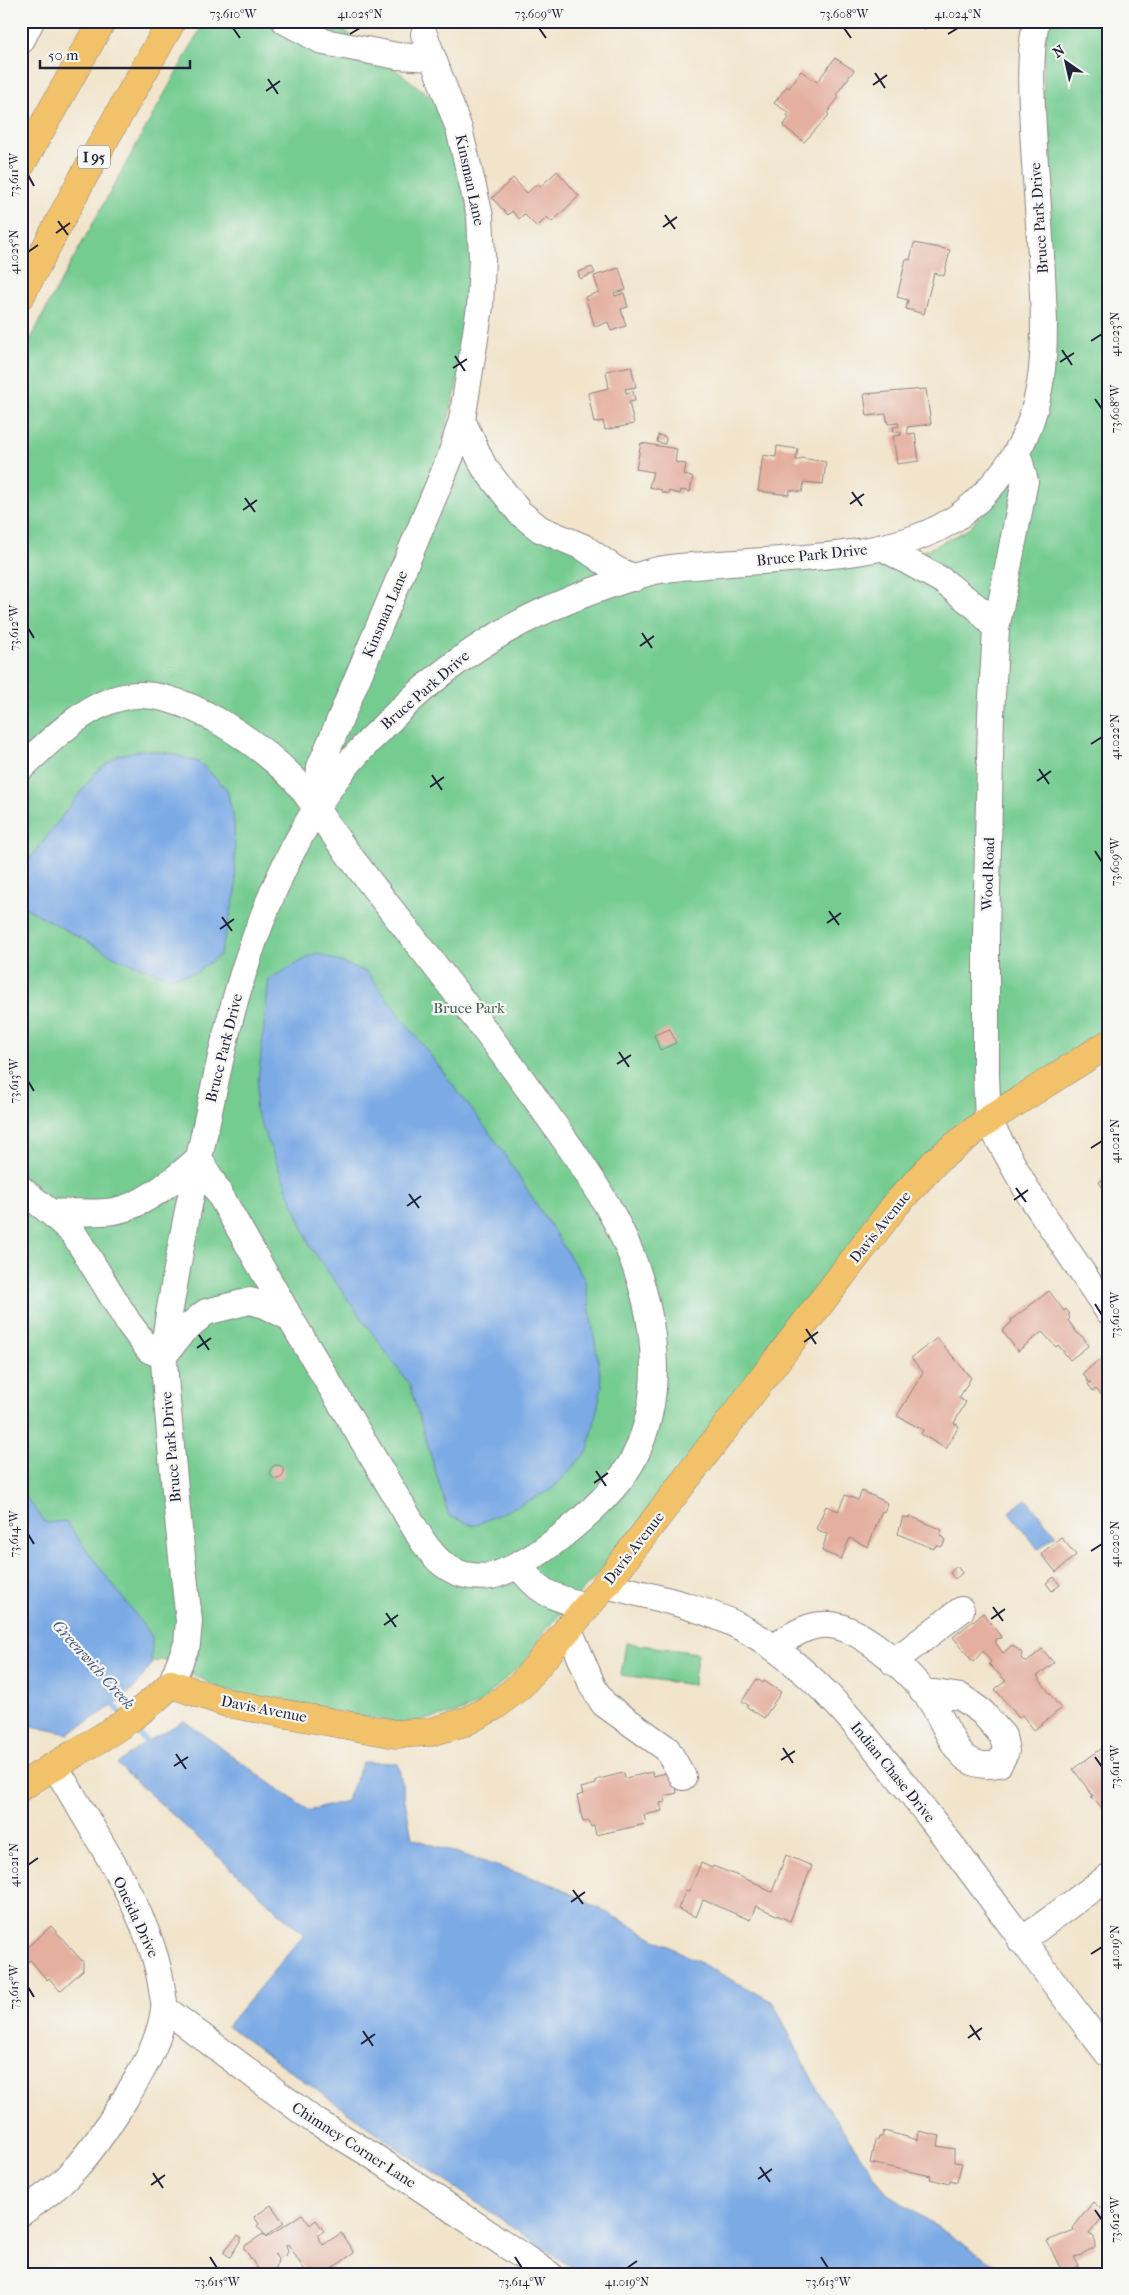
<svg xmlns="http://www.w3.org/2000/svg" width="1129" height="2295" viewBox="0 0 1129 2295" font-family="'IM FELL French Canon',serif">
	<style>
		.green { fill: #74cc91; stroke: #4b7766 }
		.water { fill: #7baae5; stroke: #4e6690 }
		.lines { fill: none; stroke-linecap: round; stroke-linejoin: round }
		.stream { stroke: #7baae5; stroke-width: 6 }
		.building { fill: #e4af9f }
		.minor-casing { stroke: #8a8383; stroke-width: 28 }
		.major-casing { stroke: #8a8383; stroke-width: 29 }
		.highway-casing { stroke: #8a8383; stroke-width: 29 }
		.minor { stroke: #fff; stroke-width: 26 }
		.major { stroke: #f2c26a; stroke-width: 28 }
		.highway { stroke: #f2c26a; stroke-width: 28 }
		.ticks { fill: none; stroke: #22223b; stroke-width: 2 }
		.labels { text-anchor: middle; stroke-width: 4.5; stroke-linejoin: round; paint-order: stroke }
		.shield { fill: #f6f6f2; stroke: #626272; stroke-width: 1 }
		.shield-label { font-size: 14px; font-weight: bold; fill: #22223b }
		.street-label { font-size: 15px; fill: #22223b; stroke: #f6f6f2 }
		.park-label { font-size: 15px; fill: #3f5e59; stroke: #f6f6f2 }
		.water-label { font-size: 16px; font-style: italic; fill: #46587f; stroke: #f6f6f2 }
		.neatline { fill: none; stroke: #22223b; stroke-width: 2 }
		.ticks-label { font-size: 12px; text-anchor: middle; fill: #22223b }
	</style>
	<rect width="100%" height="100%" fill="#f6f6f2"/>
	<filter id="ink" filterUnits="userSpaceOnUse"><feTurbulence type="fractalNoise" baseFrequency=".02" numOctaves="2"/><feDisplacementMap in="SourceGraphic" scale="10" xChannelSelector="R" yChannelSelector="G"/><feConvolveMatrix kernelMatrix="1 2 1 2 8 2 1 2 1" color-interpolation-filters="sRGB"/></filter>
	<filter id="wash" filterUnits="userSpaceOnUse"><feTurbulence type="fractalNoise" baseFrequency=".0096" numOctaves="4" result="noise"/><feDisplacementMap in="SourceGraphic" scale="20" xChannelSelector="R" yChannelSelector="G"/><feGaussianBlur stdDeviation="1.12" result="paint"/><feColorMatrix in="noise" values="0 0 0 0 0 0 0 0 0 0 0 0 0 0 0 0 0 1.4 0 .05"/><feComposite in="paint" operator="in"/></filter>
	<g filter="url(#wash)">
		<rect width="100%" height="100%" fill="#f1e4cb"/>
		<path class="green" d="M205 21H332L443 106 469 212 472 268 456 390 441 445 472 462 604 570 710 573 864 567 913 555 934 547 965 531 990 507 1012 480 1041 425 1043 108 1044 50 1048 21H1108V1034L962 1130 603 1569 545 1630 526 1660 479 1704 458 1713 404 1724 225 1691 169 1662 161 1660 132 1669 21 1572V359L51 299Z
			M626 1643 698 1653 693 1685 621 1675Z"/>
		<path class="water" d="M142 750 170 753 200 763 227 789 234 821 236 892 220 955 195 973 169 977 117 958 24 907 21 913V870L96 772 118 755Z
			M316 953 367 972 498 1144 585 1280 602 1386 588 1451 551 1490 474 1526 449 1516 409 1384 311 1248 255 1109 269 979Z
			M21 1487 25 1496 46 1523 65 1521 152 1637 151 1665 135 1687 114 1705 68 1734 28 1725 21 1720Z
			M1026 1499 1056 1535 1038 1549 1009 1512Z
			M184 1721 309 1811 346 1801 363 1762 398 1763 412 1838 557 1886 773 2002 821 2097 886 2193 1008 2274H581L415 2160 227 2026 304 1935 117 1764 146 1742Z"/>
		<g class="lines">
			<path class="stream" d="M109 1698 123 1716
				M132 1725 146 1742"/>
		</g>
		<g id="blocks">
			<path class="building" d="M911 21H929L925 29Z
				M835 58 854 70 836 95 839 97 827 113 829 115 804 142 783 126 789 118 787 116 789 113 774 103 787 86 789 88 801 71 817 82Z
				M557 171 579 196 552 222 547 217 537 227 524 214 519 219 512 211 508 215 492 198 513 178 527 193 537 184 540 187Z
				M914 243 950 250 944 276 934 273 924 314 906 309 908 300 897 297 906 259 910 260Z
				M592 267 595 273 580 279 578 272Z
				M619 268 626 290 614 293 615 296 624 293 628 307 621 309 626 326 611 331 608 322 595 327 585 297 599 292 594 276Z
				M631 366 636 387 625 389 626 393 633 391 635 401 629 402 634 424 605 430 603 421 594 423 588 393 609 388 606 371Z
				M926 389 931 424 907 427 908 434 915 433 919 461 897 464 893 436 901 435V432L894 433 893 427 899 426 898 423 888 424 886 414 867 416 864 394Z
				M658 435 666 437 665 444 657 442Z
				M641 443 677 449 675 462 686 464 684 475 693 477 690 492 681 490 680 494 668 491V494L661 492 662 490 649 487 653 472 636 469Z
				M777 446 798 449 796 460H801V458L826 462 823 484 804 482 802 492 790 490 789 495 758 491 763 455 776 457Z
				M670 1029 676 1043 660 1050 654 1035Z
				M1108 1176V1196L1099 1182Z
				M1049 1291 1064 1311 1066 1309 1070 1314 1068 1315 1070 1318 1068 1320 1077 1333 1084 1338 1088 1346 1070 1360 1058 1345 1056 1347 1042 1332 1018 1351 1002 1331 1012 1322 1011 1320Z
				M937 1338 971 1378 959 1398 966 1402 954 1423 959 1426 946 1449 921 1434 923 1430 897 1416 923 1372 911 1358Z
				M1099 1360 1108 1370V1393L1103 1397 1096 1389 1093 1391 1088 1384 1091 1382H1088L1083 1373Z
				M270 1472a7 7 0 1 1 14 0a7 7 0 1 1-14 0Z
				M862 1491 886 1502 887 1505 884 1512 882 1511 868 1547 850 1538 841 1559 822 1551 827 1534 816 1529 826 1506 838 1511 845 1495 858 1500Z
				M903 1516 909 1518 910 1516 942 1530 940 1535 945 1540 943 1545 941 1547 936 1545 934 1549 898 1534Z
				M1061 1537 1076 1555 1056 1572 1041 1554Z
				M957 1566 962 1573 955 1579 950 1573Z
				M1054 1577 1060 1585 1052 1591 1046 1583Z
				M983 1613 1002 1638 996 1639 997 1641 995 1642 1003 1653 1012 1645 1022 1653 1021 1658 1026 1663 1042 1649 1054 1663 1037 1676 1061 1709 1034 1730 1022 1715 1019 1718 995 1689 1006 1681 989 1664 991 1662 983 1651 973 1662 953 1637Z
				M757 1679 763 1683 764 1681 781 1692 764 1718 747 1707 748 1705 742 1701Z
				M1108 1744V1815L1091 1797 1093 1796 1073 1769Z
				M652 1772 653 1776 672 1772 677 1793 664 1796 666 1802 660 1803 662 1811 644 1815 646 1824 596 1835 594 1826 591 1827 589 1821 583 1822 577 1796 583 1794 581 1788 596 1784V1781L599 1779 619 1774 624 1773 625 1778Z
				M786 1855 812 1866 790 1921 756 1906 750 1920 703 1900 696 1917 678 1909 686 1890 689 1891 701 1863 712 1868 713 1866 763 1886V1888L772 1892Z
				M51 1926 83 1962V1970L60 1991 49 1978 47 1980 30 1960 28 1962 23 1957 27 1953 24 1950Z
				M884 2131 918 2140 919 2131 940 2136 938 2146 954 2149V2162L962 2163 957 2182 950 2180 949 2184 930 2179 931 2176 870 2163 875 2140 878 2141 879 2137H882Z
				M1093 2202 1106 2213 1089 2234 1094 2237 1095 2247 1082 2254V2255L1074 2257 1079 2266 1069 2273 1063 2274 1047 2241 1074 2230 1073 2228Z
				M271 2205 284 2223 266 2236 257 2226 259 2224 254 2217Z
				M302 2214 310 2225 316 2220 324 2231 317 2235 323 2245 341 2233 354 2253 324 2274H307L288 2244 286 2245 288 2252 285 2256 281 2257 274 2254 278 2259 276 2269 268 2273 260 2272 243 2247 263 2234 266 2238Z
				M238 2235 242 2238 230 2257 223 2252Z"/>
		</g>
	</g>
	<g filter="url(#ink)">
		<use href="#blocks" fill-opacity="0" stroke="#8a8383" stroke-width="1"/>
		<g class="lines">
			<g class="minor-casing">
				<path id="minor" d="M285 21 324 42 397 56 433 58
					M21 41 31 21
					M462 420 484 467 520 513 540 529 583 547 615 569 635 578
					M1017 452 1025 481 996 629 991 714 986 935V1076L988 1120 1028 1192 1108 1311
					M882 547 943 581 979 609 996 629
					M21 768C53 738 96 693 143 695 193 697 259 744 293 778 308 793 318 813 330 829 349 856 369 881 389 907 438 969 487 1031 533 1095 587 1171 641 1240 652 1336 657 1378 653 1419 634 1458 613 1498 542 1559 498 1574 491 1577 479 1577 471 1576 448 1573 434 1558 422 1540L290 1318 199 1158C177 1178 144 1206 114 1211 94 1214 71 1211 51 1213L21 1189
					M317 804 320 767 450 458 462 420 480 307 482 257 480 216 459 129 424 34
					M51 1213 74 1234 128 1322 149 1350 164 1356 183 1331 206 1312 250 1301 265 1305 290 1318
					M518 1564C538 1594 553 1597 586 1606
					M605 1585C652 1597 703 1606 746 1630 819 1671 875 1747 926 1812 988 1892 1046 1974 1108 2054
					M568 1627 593 1687 604 1704 667 1749 683 1777
					M774 1647C791 1636 808 1623 830 1625 864 1628 917 1678 934 1706 943 1721 953 1748 966 1758 977 1766 986 1766 999 1764L1006 1751 1003 1736 982 1712 961 1697 922 1691
					M893 1662 961 1610
					M171 1684 187 1644 189 1621C182 1555 174 1489 169 1422 167 1401 165 1380 164 1359 164 1335 170 1310 174 1286 181 1245 189 1203 198 1162 215 1086 228 1011 255 938 275 882 301 827 336 779 350 759 369 741 386 724 463 645 542 604 647 573 670 566 696 566 720 564 789 558 886 559 946 524 973 509 996 483 1013 458 1044 409 1046 350 1043 295 1041 245 1037 196 1034 147 1032 106 1028 62 1036 21
					M1021 1941 1108 1877
					M164 2008 312 2119 373 2156 549 2274
					M21 2213C35 2203 50 2193 63 2181 88 2157 107 2128 125 2099 142 2071 160 2042 164 2009 165 2003 163 1996 162 1990 153 1917 92 1830 55 1766"/>
			</g>
			<g class="major-casing">
				<path id="major" d="M21 1787C71 1753 128 1728 171 1684L227 1703 395 1734 431 1732 465 1722 495 1706 521 1685 605 1585 897 1203 937 1160 988 1120 1108 1044"/>
			</g>
			<g class="highway-casing">
				<path id="highway" d="M21 165 102 21
					M21 295 81 181 172 21"/>
			</g>
			<use href="#minor" class="minor"/>
			<use href="#major" class="major"/>
			<use href="#highway" class="highway"/>
		</g>
	</g>
	<path class="ticks" d="M233 28 240 38M539 28 546 38M844 28 851 38M350 34 360 28M948 34 958 28M875 73 885 88M268 79 278 94M873 85 887 75M266 91 280 81M28 175 34 186M665 215 675 229M58 221 68 235M663 227 677 217M56 233 70 223M28 252 38 245M1091 341 1102 334M1062 350 1072 365M455 356 465 371M1060 362 1074 353M453 368 467 359M1095 399 1102 409M852 492 862 506M245 498 255 512M850 504 864 494M243 510 257 500M28 628 34 638M642 633 652 648M640 646 654 636M1091 744 1102 737M1039 769 1049 784M432 775 442 790M1037 781 1051 771M430 787 444 777M1095 851 1102 862M829 911 839 925M222 917 232 931M827 923 841 913M220 929 234 919M619 1052 629 1067M617 1064 631 1055M28 1081 34 1091M1091 1148 1102 1141M1016 1188 1026 1202M409 1194 419 1208M1014 1200 1028 1190M407 1206 421 1196M1095 1304 1102 1315M806 1329 816 1344M199 1335 209 1350M804 1342 818 1332M197 1348 211 1338M596 1471 606 1486M594 1483 608 1473M28 1534 34 1544M1091 1551 1102 1544M993 1607 1003 1621M386 1613 396 1627M991 1619 1005 1609M384 1625 398 1615M783 1748 793 1763M176 1754 186 1769M1095 1757 1102 1767M781 1760 795 1751M174 1766 188 1757M28 1865 38 1858M573 1890 583 1904M571 1902 585 1892M1091 1954 1102 1947M28 1987 34 1997M970 2025 980 2040M363 2031 373 2046M968 2038 982 2028M361 2044 375 2034M760 2167 770 2182M153 2173 163 2188M758 2179 772 2169M151 2185 165 2175M1095 2210 1102 2220M210 2257 217 2268M515 2257 522 2268M821 2257 828 2268M627 2268 637 2261"/>
	<g class="labels">
		<rect class="shield" x="78" y="145.5" width="32" height="23" rx="4"/>
		<g class="shield-label">
			<text x="94" y="162">I 95</text>
		</g>
		<g class="street-label">
			<text transform="translate(470 180) rotate(78)" y="5">Kinsman Lane</text>
			<text transform="translate(1039 218) rotate(-94)" y="5">Bruce Park Drive</text>
			<text transform="translate(812 555) rotate(-6)" y="5">Bruce Park Drive</text>
			<text transform="translate(385 614) rotate(-67)" y="5">Kinsman Lane</text>
			<text transform="translate(425 690) rotate(-41)" y="5">Bruce Park Drive</text>
			<text transform="translate(988 874) rotate(-88)" y="5">Wood Road</text>
			<text transform="translate(224 1048) rotate(-76)" y="5">Bruce Park Drive</text>
			<text transform="translate(880 1227) rotate(-51)" y="5">Davis Avenue</text>
			<text transform="translate(171 1447) rotate(-95)" y="5">Bruce Park Drive</text>
			<text transform="translate(634 1548) rotate(-52)" y="5">Davis Avenue</text>
			<text transform="translate(264 1709) rotate(11)" y="5">Davis Avenue</text>
			<text transform="translate(893 1772) rotate(51)" y="5">Indian Chase Drive</text>
			<text transform="translate(136 1917) rotate(65)" y="5">Oneida Drive</text>
			<text transform="translate(354 2145) rotate(33)" y="5">Chimney Corner Lane</text>
		</g>
		<g class="park-label">
			<text x="469" y="1013">Bruce Park</text>
		</g>
		<g class="water-label">
			<text transform="translate(94 1664) rotate(48)" y="6">Greenwich Creek</text>
		</g>
	</g>
	<rect width="1129" height="2295" fill="none" stroke="#f6f6f2" stroke-width="55"/>
	<g transform="translate(1066 62) rotate(326)" stroke="#f6f6f2" stroke-width="4" paint-order="stroke">
	<path d="M0-4L9 19L0 12L-9 19Z" fill="#22223b"/>
	<text y="-8" font-size="14" font-weight="bold" text-anchor="middle" fill="#22223b">N</text>
	</g>
	<path d="M40 60v8h150v-8" fill="none" stroke="#22223b" stroke-width="2.5"/>
	<text x="48" y="60" font-size="15" fill="#22223b" stroke="#f6f6f2" stroke-width="4" paint-order="stroke">50 m</text>
	<rect x="28" y="28" width="1074" height="2240" class="neatline"/>
	<g class="ticks-label">
		<text x="233" y="18">73.610°W</text>
		<text x="360" y="18">41.025°N</text>
		<text x="539" y="18">73.609°W</text>
		<text x="844" y="18">73.608°W</text>
		<text x="958" y="18">41.024°N</text>
		<text transform="translate(14 175) rotate(-90)" y="4">73.611°W</text>
		<text transform="translate(14 252) rotate(-90)" y="4">41.025°N</text>
		<text transform="translate(1115 334) rotate(-90)" y="4">41.023°N</text>
		<text transform="translate(1115 409) rotate(-90)" y="4">73.608°W</text>
		<text transform="translate(14 628) rotate(-90)" y="4">73.612°W</text>
		<text transform="translate(1115 737) rotate(-90)" y="4">41.022°N</text>
		<text transform="translate(1115 862) rotate(-90)" y="4">73.609°W</text>
		<text transform="translate(14 1081) rotate(-90)" y="4">73.613°W</text>
		<text transform="translate(1115 1141) rotate(-90)" y="4">41.021°N</text>
		<text transform="translate(1115 1315) rotate(-90)" y="4">73.610°W</text>
		<text transform="translate(14 1534) rotate(-90)" y="4">73.614°W</text>
		<text transform="translate(1115 1544) rotate(-90)" y="4">41.020°N</text>
		<text transform="translate(1115 1767) rotate(-90)" y="4">73.611°W</text>
		<text transform="translate(14 1865) rotate(-90)" y="4">41.021°N</text>
		<text transform="translate(1115 1947) rotate(-90)" y="4">41.019°N</text>
		<text transform="translate(14 1987) rotate(-90)" y="4">73.615°W</text>
		<text transform="translate(1115 2220) rotate(-90)" y="4">73.612°W</text>
		<text x="217" y="2286">73.615°W</text>
		<text x="522" y="2286">73.614°W</text>
		<text x="627" y="2286">41.019°N</text>
		<text x="828" y="2286">73.613°W</text>
	</g>
</svg>
